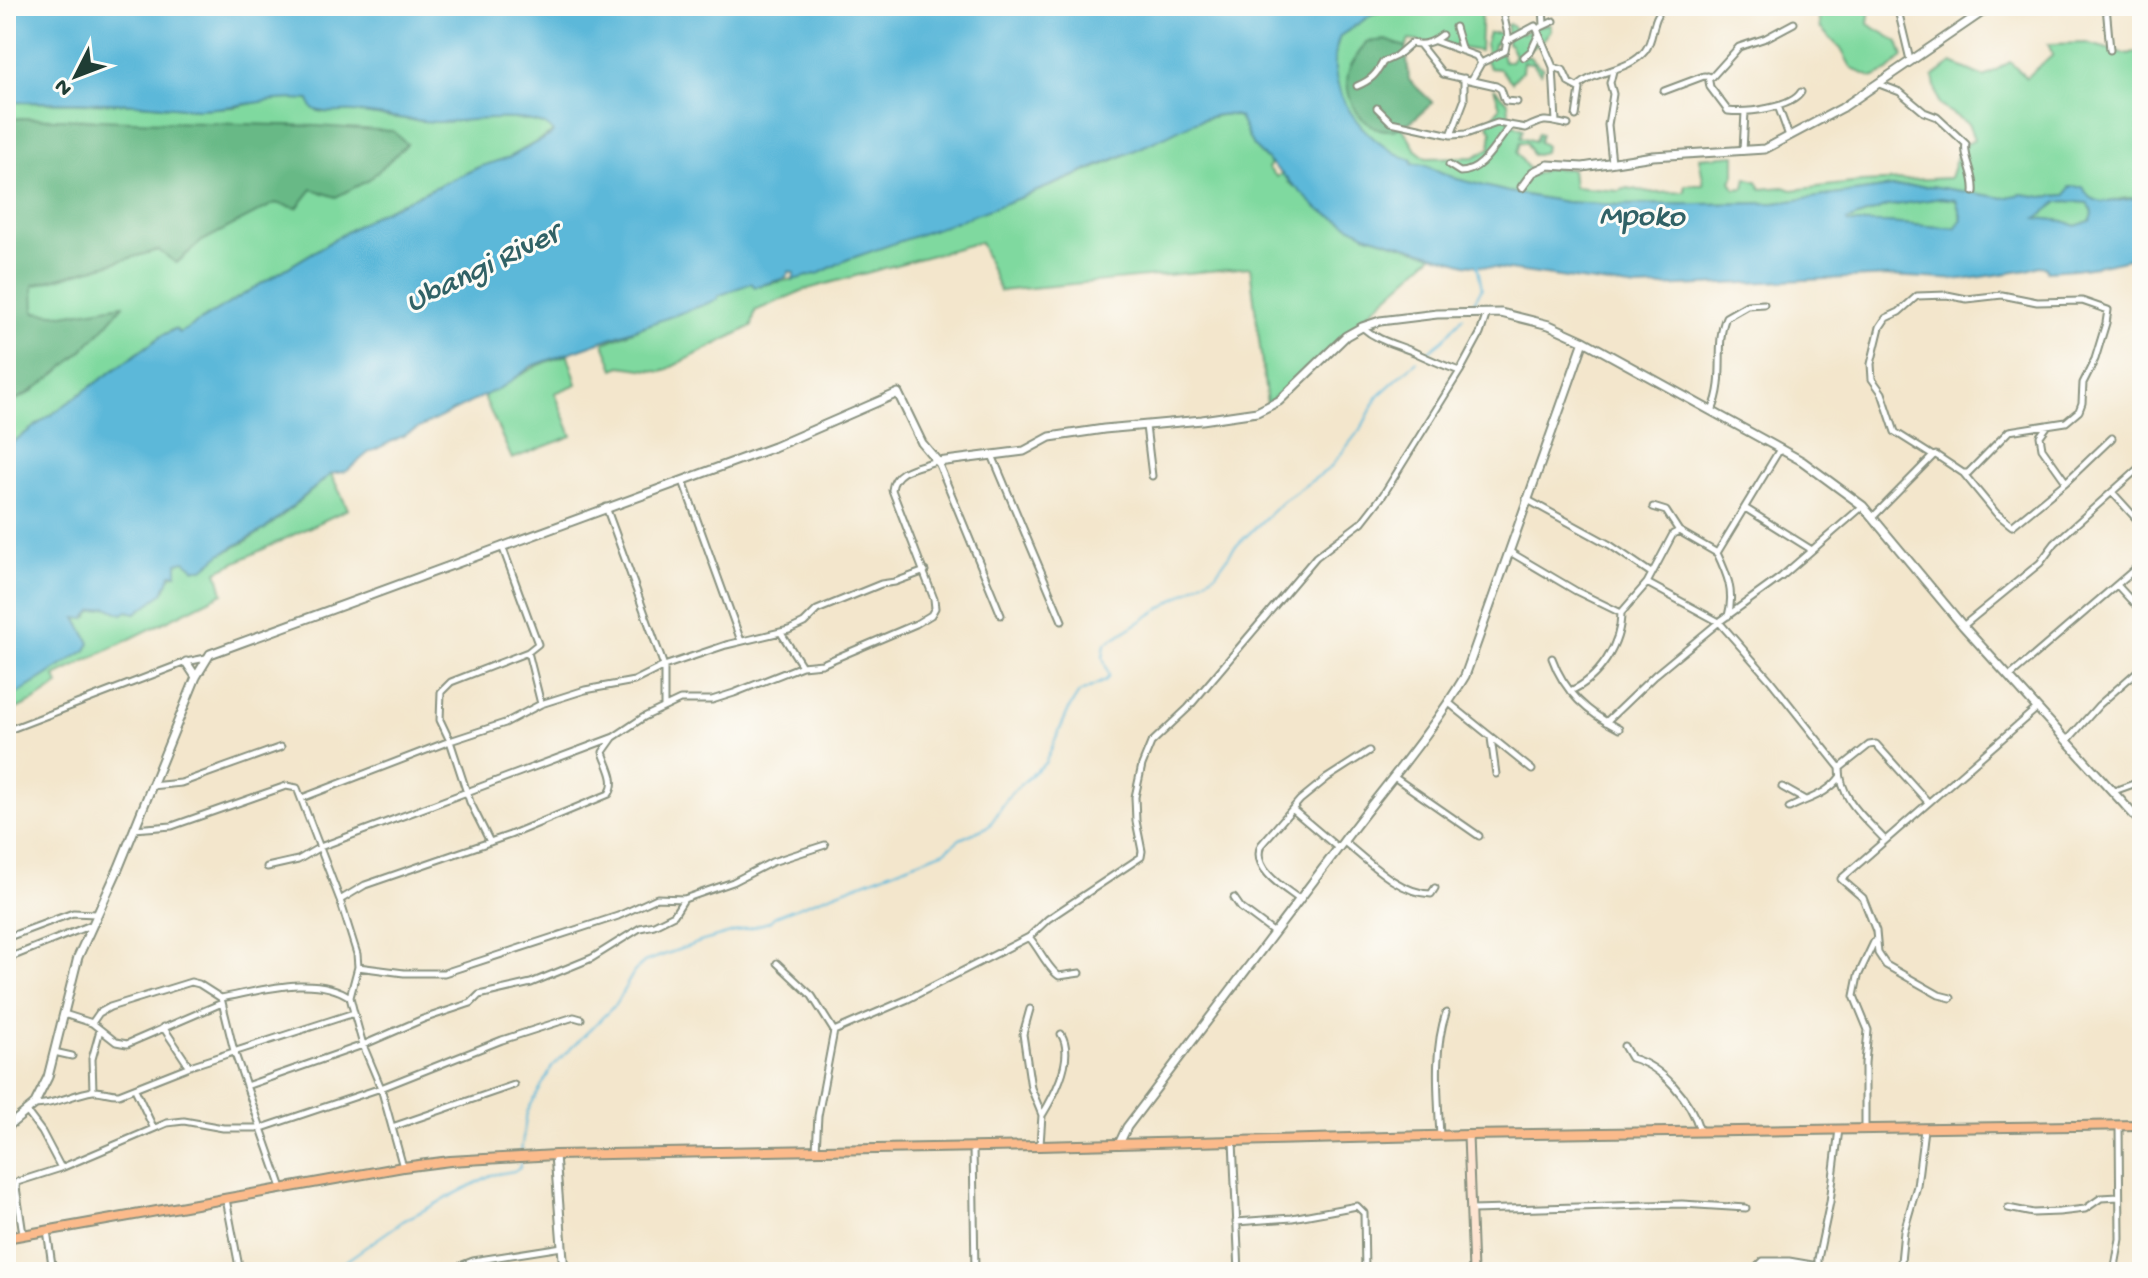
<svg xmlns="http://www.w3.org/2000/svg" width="2148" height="1278" viewBox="0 0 2148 1278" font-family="'Gochi Hand',sans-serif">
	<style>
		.green { fill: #7fd99f; stroke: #4f8b6a; stroke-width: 2 }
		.forest { fill: #67b986; stroke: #437b5d; stroke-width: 2 }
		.water { fill: #5bb8d9; stroke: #3d7a86; stroke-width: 2; fill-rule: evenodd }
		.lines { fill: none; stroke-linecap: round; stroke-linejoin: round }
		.stream { stroke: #5bb8d9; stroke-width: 2 }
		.minor-casing { stroke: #899280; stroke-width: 9 }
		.tertiary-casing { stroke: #899280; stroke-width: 11 }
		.secondary-casing { stroke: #899280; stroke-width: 11 }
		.primary-casing { stroke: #899280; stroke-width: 12 }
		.minor { stroke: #fff; stroke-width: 5 }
		.tertiary { stroke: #fff; stroke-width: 7 }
		.secondary { stroke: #fde4d1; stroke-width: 7 }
		.primary { stroke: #fbbb8c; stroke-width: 8 }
		.labels { text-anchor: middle; stroke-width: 6; stroke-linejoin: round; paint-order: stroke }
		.water-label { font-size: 32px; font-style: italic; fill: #316266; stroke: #fdfcf7 }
	</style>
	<rect width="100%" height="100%" fill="#fdfcf7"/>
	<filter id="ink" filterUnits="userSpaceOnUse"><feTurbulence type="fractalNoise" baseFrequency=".0125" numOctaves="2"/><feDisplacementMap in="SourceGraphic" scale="16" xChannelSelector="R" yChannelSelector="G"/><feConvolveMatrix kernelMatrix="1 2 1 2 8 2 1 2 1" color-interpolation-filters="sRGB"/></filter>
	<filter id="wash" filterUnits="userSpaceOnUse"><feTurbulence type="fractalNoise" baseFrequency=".006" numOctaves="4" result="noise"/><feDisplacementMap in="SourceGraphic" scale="32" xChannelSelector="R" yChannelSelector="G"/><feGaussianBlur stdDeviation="1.8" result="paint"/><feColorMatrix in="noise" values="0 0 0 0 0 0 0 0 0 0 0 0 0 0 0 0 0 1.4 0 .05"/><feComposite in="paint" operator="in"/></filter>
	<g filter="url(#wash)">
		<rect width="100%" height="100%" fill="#f3e6cc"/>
		<path class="green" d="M1391 6H1482L1480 51 1409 40 1406 47 1402 127 1416 150 1426 158 1474 157 1490 148 1492 132 1488 125 1500 107 1494 88 1508 102 1510 123 1523 129 1521 137 1535 141 1538 133 1541 134 1539 142 1545 145 1544 152 1532 155 1527 143 1520 142 1517 153 1533 175 1548 168 1572 169 1574 187 1619 191 1627 188 1655 193 1685 192V185H1704L1699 158 1735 155V175L1731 181 1735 189 1744 188 1746 178 1757 181 1761 189 1784 187 1792 190 1861 182 1950 178 1960 147 1974 139 1968 124 1939 105 1933 77 1952 63 1984 77 2010 62 2026 78 2053 55 2048 44 2087 43 2129 55 2142 50V198H2126L2108 202H2095L2087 196 2066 195 2042 197 2022 194 2004 198 1931 186 1891 187 1775 203 1620 205 1565 202 1508 192 1457 179 1424 165 1412 164V160C1363 145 1319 87 1340 36L1373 14Z
			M1803 6H1870L1868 24 1898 42 1903 57 1888 71 1873 78 1852 69 1841 49 1820 28 1817 10Z
			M1509 24 1522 34 1535 27 1550 24 1551 30 1540 44 1522 52 1523 58 1528 56 1543 68 1540 73 1533 63 1523 62 1522 71 1512 82 1500 69 1490 68 1484 58 1488 57 1485 44 1489 33H1502L1503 38 1494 44 1493 51 1496 54 1502 53 1504 61H1511L1515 55 1511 46 1507 43V25Z
			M291 98 309 100C312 106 314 110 321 112 331 113 342 111 352 112 379 114 405 121 433 121 458 122 538 109 553 132L510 157 479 167 373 216 180 333 174 329 163 335 6 447V405L32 392 122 306 63 315 33 312V286L158 250 177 263 202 241 275 203 297 208 312 189 336 197 368 180 407 144 316 126 6 120V102L140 104 196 109 235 107 268 100Z
			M1227 114 1239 117 1253 146 1271 164 1268 168 1277 177 1282 173 1290 180 1288 182 1365 234 1433 255 1267 404 1250 267 1000 291 980 242 804 290 755 311 752 326 662 372 621 366 614 369 604 343 752 282 756 287C776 281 795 280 815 274 826 271 836 264 846 260 931 231 1015 201 1098 167 1140 150 1182 120 1227 114Z
			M1941 198 1956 200 1962 220 1956 228 1886 223H1849L1846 221 1888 206Z
			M2067 201 2088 203C2093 210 2095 214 2090 221L2076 226 2064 221 2036 218 2058 202Z
			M568 355 577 384 555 393 572 436 512 459 483 395C513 381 535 363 568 355Z
			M331 474 348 509 217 571 223 593 55 676 58 685 36 700 6 714V701L86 650 90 643 76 618 88 617 92 611 107 607 136 613 166 589 168 579 177 573V563C192 557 210 558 225 552 266 534 298 502 331 474Z"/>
		<path class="forest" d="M1385 40 1406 47 1409 80 1433 103C1421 112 1406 129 1390 130 1362 132 1341 96 1349 70 1352 61 1361 51 1366 42Z
			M20 118 316 126 393 131 407 144 369 180 336 197 312 189 297 208 275 203 202 241 176 263 158 250 33 285 34 312 63 315 123 305C90 346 54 382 6 405V120Z"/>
		<path class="water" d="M6 6H1391L1373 14 1340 36C1319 87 1364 145 1412 160V164L1424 165 1457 179 1508 192 1565 202 1620 205 1775 203 1891 187 1931 186 2004 198 2022 194 2042 197 2066 195 2070 187H2083C2094 212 2120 198 2142 198V255C2113 264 2078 270 2047 271L2046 267 2039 266 2028 270 1962 280 1890 276 1637 288 1466 264 1365 234 1318 209 1253 146 1239 117C1218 107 1183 128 1164 137 1061 185 954 223 846 260L820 273 793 280 794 273 789 271 786 278 755 287 751 283 718 296V299L706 304 532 366 504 386 368 453 347 471 331 474 265 529 221 554 203 569H195L185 561 177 563V574H171L163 593 136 613 127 611 122 614 107 607 92 611 85 619 76 618 90 643 86 650 6 701V447L163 335 175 329 180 333 373 216 479 167 510 157 551 135 553 132C537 109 460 123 434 122 407 120 381 115 354 112 341 111 324 115 312 108L309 100C271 96 236 109 198 109 178 109 157 104 136 104 93 102 49 102 6 102ZM1941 198 1956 200 1962 219 1955 228 1886 223H1849L1847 221 1888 206ZM2067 201 2087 203C2093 209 2095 214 2090 221L2076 226 2064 221 2037 218 2058 202Z"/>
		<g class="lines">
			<path class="stream" d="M1471 307 1482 288 1477 264
				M1425 354 1444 339 1463 317
				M521 1151 527 1112 552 1067 615 1005 634 972 644 962 703 941 769 922 775 916 945 851 960 839 989 826 1011 793 1045 763 1070 707 1079 693 1106 680 1109 675 1103 658 1105 644 1216 573 1234 548 1283 501 1330 468 1362 427 1378 396 1417 361
				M330 1272 403 1221 491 1175 514 1171 520 1167V1161"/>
		</g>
	</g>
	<g filter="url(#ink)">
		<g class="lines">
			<g class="minor-casing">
				<path id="minor" d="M1543 6 1544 25
					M1897 6 1910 60
					M2106 6 2110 50
					M1455 27 1462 51
					M1537 29 1554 21
					M1435 41 1476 56 1481 63
					M1505 42 1535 26 1537 29 1553 67 1556 122
					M1420 45 1443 74 1496 86 1501 89 1505 101 1517 102
					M1524 57 1531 51 1538 36
					M1553 67 1563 70 1569 83 1580 89 1576 116
					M1708 76 1710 87 1728 111C1747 113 1792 108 1801 92
					M1472 79 1481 63 1505 51 1508 35 1504 17
					M1879 84 1900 92 1924 112 1937 117 1966 144C1963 157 1976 175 1974 192
					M1357 86C1371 80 1376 75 1383 62L1396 56 1411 43C1423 46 1432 43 1442 35
					M1578 87C1596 69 1628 72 1645 51 1653 41 1652 25 1658 15
					M1664 91 1704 76 1712 77 1739 47 1766 38 1794 23
					M1778 106 1789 136
					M1377 108 1391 122 1451 135 1464 101V78
					M1452 135 1466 134 1497 123 1526 128C1547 118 1545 120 1568 125
					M1743 151 1745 112
					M1612 162 1608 125 1613 94 1610 83 1613 71
					M1449 165 1460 172C1484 172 1496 141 1511 126
					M1362 327C1378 341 1395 344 1414 352 1429 359 1444 366 1460 371
					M1712 411C1727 377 1714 346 1726 317L1747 305 1764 304
					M2048 425 2040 436 2042 448 2066 482
					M1146 426 1152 476
					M992 455 1062 621
					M938 462 1001 615
					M1964 474 1996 513 2012 526 2066 482 2112 438
					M683 481 741 641
					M2112 492 2142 525
					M1526 499 1610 545 1651 573
					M606 507 664 666V706
					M1653 507 1666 511 1679 531
					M1745 508 1812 550
					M1873 517 1933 456 1895 432 1882 393 1872 379 1871 364 1880 327 1886 318 1899 312 1917 296 1947 295 1967 299 2002 295 2037 302 2082 301 2108 310 2106 323 2095 359 2083 383 2082 403 2079 411 2066 422 2009 431 1968 473H1963L1936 455 1933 456
					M1510 552 1576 591 1621 613 1647 583 1673 534 1679 531 1717 553 1780 449
					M1717 553C1727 574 1735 592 1728 616
					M1647 583 1719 622 1770 680 1840 768 1869 745 1876 744 1928 802
					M2117 585 2142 612
					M1963 626 2040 563 2055 543 2142 465
					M781 633 802 666
					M528 652 541 704
					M1552 658C1564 692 1588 713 1619 729
					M2009 677 2142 563
					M1570 691C1599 679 1621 645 1621 613
					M1449 703 1532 770
					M1606 722 1655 675 1719 622 1781 577 1863 506
					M6 731 186 662 206 658
					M1491 738 1496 774
					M2067 741 2099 705 2142 667
					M1840 768C1840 800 1865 818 1885 840
					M1394 777 1479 836
					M151 786 181 783 281 747
					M1782 787 1805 800
					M2114 791 2142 781
					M302 798 450 741 505 723 541 704 585 690 634 681 664 666 726 645 789 630 804 623 817 610 881 584 895 582 925 571
					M1789 808C1808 798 1827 795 1840 777
					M1292 809 1338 848
					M134 829 172 826 286 786 297 788 340 900 357 954 358 967 350 997 354 1013 363 1045 381 1088 403 1167
					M1343 841C1368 861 1398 893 1431 894L1435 888
					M490 842 470 802 450 741 440 720 441 692 451 682 528 652 538 644 502 546
					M267 867 298 860 320 847 614 737 644 717 680 700H712L734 693 802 666 822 664 916 624 931 615 935 608 934 599 892 490C894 469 918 467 936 461
					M1234 898 1241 908 1273 932
					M1299 899C1282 887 1251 868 1261 845L1300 800 1327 778 1369 751
					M340 900 365 885 510 835 609 794C618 780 607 766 603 752L613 738
					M1029 937C1039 948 1048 969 1059 976L1080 973
					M6 938 73 913 96 914
					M6 959 91 925
					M777 963 812 996 834 1031
					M358 967 404 973H444L618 916 657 898 684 899 733 882 772 862 825 845
					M221 998 234 1051 282 1188
					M1951 998 1939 995 1886 965 1878 953 1876 931 1863 898 1841 879 2036 709
					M1030 1009 1023 1034 1031 1088 1042 1115 1040 1145
					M64 1014 92 1023 99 1013 110 1007 191 982 199 984 221 998C260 991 315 973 350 997
					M92 1023 116 1042 127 1044 222 1003
					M163 1027 189 1066
					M1624 1046 1631 1058C1662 1066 1691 1100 1700 1131
					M54 1052 72 1056
					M246 1086 363 1045 423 1019 471 1003 479 995 531 983 592 958 640 928 654 925 674 915 684 899
					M135 1089 153 1127
					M93 1091 92 1059 100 1030
					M34 1105C55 1105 73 1094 93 1091 102 1090 110 1095 119 1094L190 1066 354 1013
					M27 1112 42 1132 61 1168
					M1043 1114C1055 1094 1075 1056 1061 1034
					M392 1127 514 1085
					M1865 1129V1063L1868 1030 1854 996 1858 976 1874 942
					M1440 1136C1438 1096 1433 1051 1446 1013
					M1233 1141 1239 1272
					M973 1147 975 1272
					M816 1150 818 1116 834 1031 908 999 1029 937 1048 919 1141 857 1142 851 1136 821 1135 797 1142 765 1151 743 1188 708 1316 557 1362 522 1383 495 1460 371 1480 334 1487 313
					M226 1199 240 1272
					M2008 1208 2033 1213 2059 1212 2085 1209 2101 1198 2119 1197
					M1471 1210 1682 1204 1746 1208
					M1236 1222 1292 1218 1357 1206 1364 1213 1365 1272
					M47 1230 53 1272
					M23 1234 16 1187 17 1182 61 1168 167 1123 184 1121 223 1128H262L381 1088 502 1040 574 1017 581 1019
					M444 1272 473 1261 562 1247
					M1752 1272 1763 1261H1789L1818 1266
					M1818 1272V1259L1830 1202 1839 1129
					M1900 1272 1904 1231 1917 1186 1924 1129
					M2114 1272 2120 1239 2119 1126"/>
			</g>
			<g class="tertiary-casing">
				<path id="tertiary" d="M1522 187 1533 172 1548 165 1583 167 1653 156 1765 149 1842 108 1991 6
					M186 662 196 677
					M6 1128 34 1105 48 1077 78 957 119 867 196 677 210 654 774 447 898 393 922 443 938 462 1024 451 1050 437 1104 429 1202 420 1257 412 1279 401 1346 336 1362 327 1380 321 1437 314 1501 313 1549 325 1584 341 1802 461 1863 506 1963 626 2142 824
					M1119 1144 1127 1127C1199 1032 1271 937 1343 842 1384 787 1430 735 1465 676L1584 341
					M555 1155 564 1272"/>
			</g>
			<g class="secondary-casing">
				<path id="secondary" d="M1468 1135 1473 1272"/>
			</g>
			<g class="primary-casing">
				<path id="primary" d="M6 1238 403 1167 450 1161 555 1155 1040 1146 1468 1135 2142 1125"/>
			</g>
			<use href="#minor" class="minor"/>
			<use href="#tertiary" class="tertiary"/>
			<use href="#secondary" class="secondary"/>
			<use href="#primary" class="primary"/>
		</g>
	</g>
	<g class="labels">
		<g class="water-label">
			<text transform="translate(1642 213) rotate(1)" y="11">Mpoko</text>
			<text transform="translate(481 265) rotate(-26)" y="11">Ubangi River</text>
		</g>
	</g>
	<rect width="2148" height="1278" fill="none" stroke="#fdfcf7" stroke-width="32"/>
	<g transform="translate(76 76) rotate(228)" stroke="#fdfcf7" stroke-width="6" paint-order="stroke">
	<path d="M0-6L14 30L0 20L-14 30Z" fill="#1f3d34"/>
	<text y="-12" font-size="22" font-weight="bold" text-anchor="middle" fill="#1f3d34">N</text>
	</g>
</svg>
